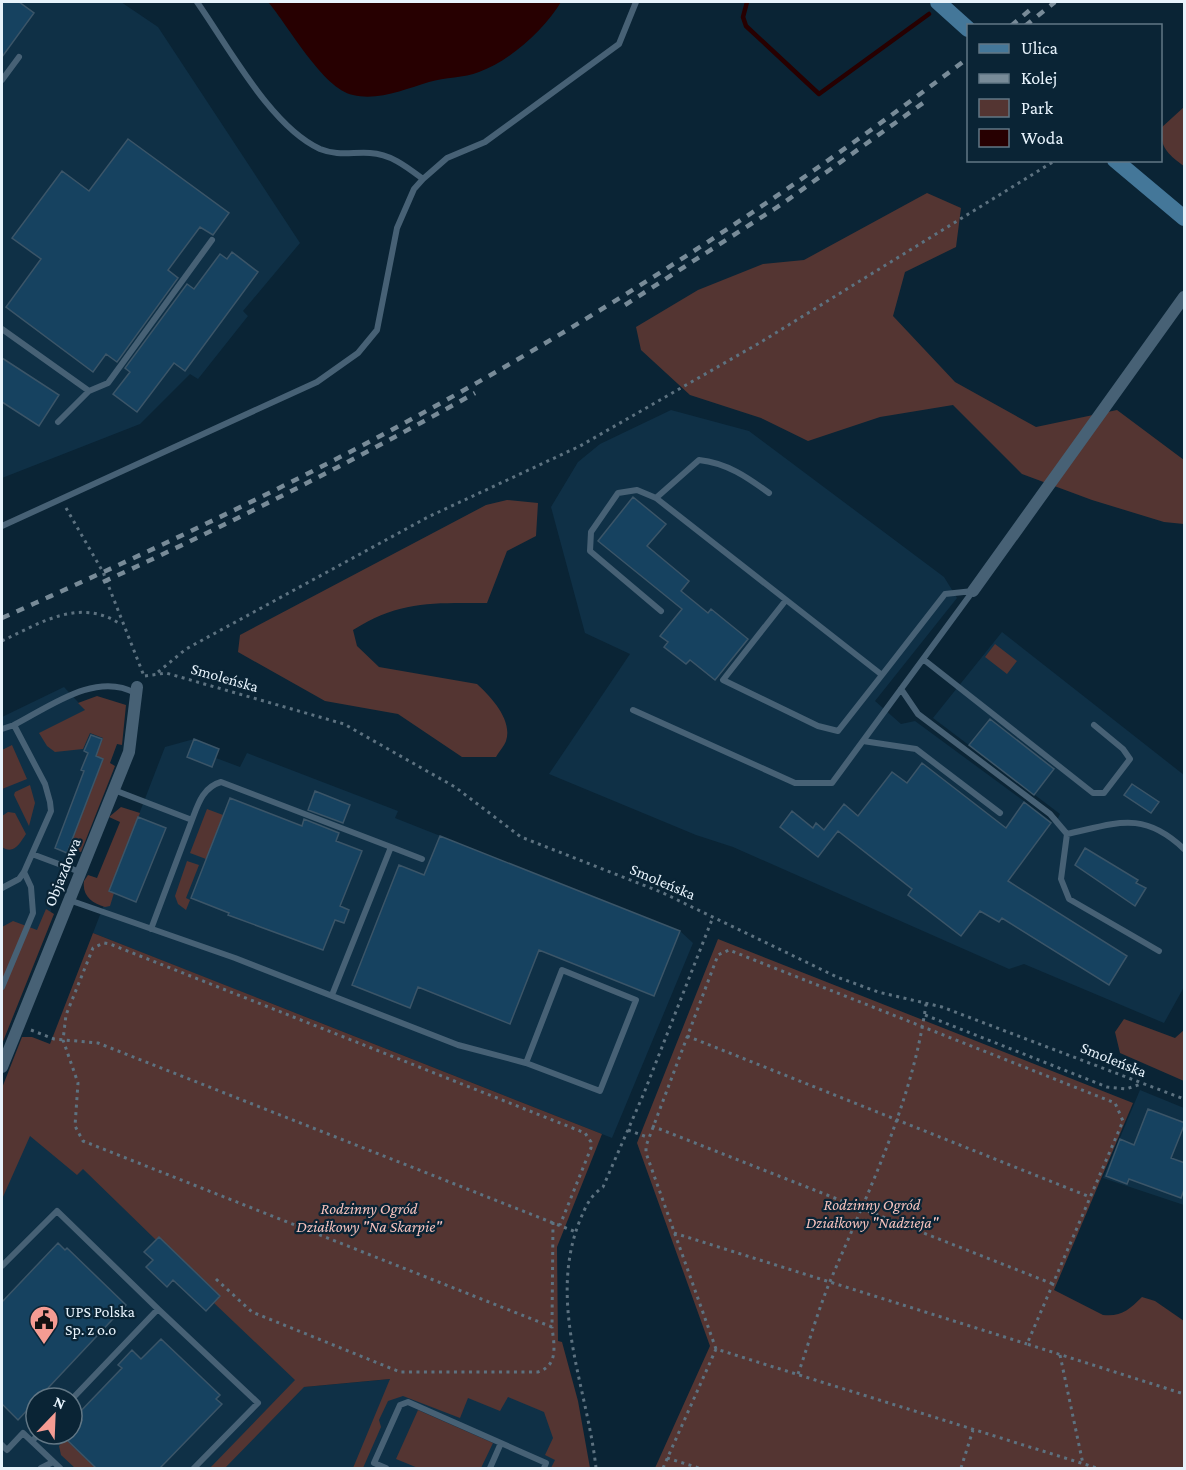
<svg xmlns="http://www.w3.org/2000/svg" width="1186" height="1470" viewBox="0 0 1186 1470" font-family="'Crimson Pro',serif">
	<style>
		.built { fill: #0f3046; fill-rule: evenodd }
		.green { fill: #543532 }
		.water { fill: #270001 }
		.lines { fill: none; stroke-linecap: round; stroke-linejoin: round }
		.stream { stroke: #270001; stroke-width: 4.5 }
		.building { fill: #164260; stroke: #3b5568; stroke-width: 1.5 }
		.path { stroke: #5d7280; stroke-width: 3; stroke-dasharray: 3 4.5; stroke-linecap: butt }
		.lane { stroke: #476175; stroke-width: 6 }
		.street { stroke: #476175; stroke-width: 12 }
		.secondary { stroke: #479; stroke-width: 16 }
		.rail { stroke: #788b98; stroke-width: 4.5; stroke-dasharray: 8 8; stroke-linecap: butt }
		.labels { text-anchor: middle; stroke-width: 4.5; stroke-linejoin: round; paint-order: stroke }
		.street-label { font-size: 16px; fill: #e7f3fc; stroke: #0a2435 }
		.park-label { font-size: 16px; font-style: italic; fill: #f6c2bd; stroke: #0a2435 }
		.poi-label { font-size: 16px; fill: #e7f3fc; stroke: #0a2435; text-anchor: start }
	</style>
	<rect width="100%" height="100%" fill="#0a2435"/>
	<path class="built" d="M2 2H121L158 27 300 243 243 311 248 316 198 379 190 374 140 424 2 478Z
		M671 410 749 431 944 577 957 598 875 701 901 724 915 721 1055 824 1060 814 933 718 1002 632 1184 775V987L1164 1023 1024 964 1009 969 733 847 696 835 549 774 630 654 585 633 551 507 578 462 600 444Z
		M64 687 117 744 71 860 65 858 49 898 51 911 2 1033V717Z
		M194 739 219 749 216 758 240 767 247 753 398 811 395 818 680 931 693 943 612 1138 93 933 165 747Z
		M1140 1090 1184 1108V1205L1103 1178Z
		M26 1105 226 1300 304 1387 391 1379 551 1403 565 1468H2V1163ZM36 1398H72V1434H36Z"/>
	<path class="green" d="M1184 107V166C1169 155 1160 148 1161 128Z
		M927 193 961 208 956 247 905 272 893 316 955 382 1036 427 1117 410 1184 460V524L1164 522 1092 500 1022 474 953 405 880 417 808 441 761 418 690 395 641 350 636 327 698 290 763 264 804 260Z
		M507 500 538 503 536 536 507 551 487 603C434 603 400 600 353 630L357 646 379 667 477 684C491 697 513 720 506 741 504 746 499 752 496 757H462L398 714 325 701 238 652 240 635 486 505Z
		M995 644 1017 661 1007 674 985 657Z
		M97 696 126 705 122 745 117 744 110 763 115 766 81 852 75 851 73 854 68 851 103 759 96 756 103 738 90 733 83 749 55 752 47 746 39 733 85 710 78 703Z
		M12 745 27 779 2 789V750Z
		M30 785 35 803 29 826 14 795 15 792Z
		M121 807 140 813 109 891 114 893 110 906 105 907C92 903 82 896 84 881L88 875 97 878 120 822 109 817Z
		M207 809 223 815 206 859 190 853Z
		M8 812 15 813 26 834C20 843 14 855 2 847V816Z
		M187 861 199 865 186 898 190 900 186 910 178 904 175 896Z
		M46 909 54 914 2 1044V927L13 921 37 930Z
		M93 933 602 1134 557 1247 558 1341 562 1342 578 1401 590 1468H551L555 1460 545 1455 553 1438 544 1412 508 1397 500 1411 468 1398 460 1418 403 1396 388 1401 379 1420 381 1427 363 1468H353L390 1379 304 1387 225 1468H210L295 1380 214 1303 220 1296 159 1237 156 1240 83 1169 77 1175 30 1136 2 1199V1088L22 1037H32L50 1044Z
		M718 939 1133 1103 1054 1290 1103 1315C1121 1317 1129 1310 1142 1297L1155 1301 1184 1321V1468H655L710 1346 637 1143Z
		M1124 1019 1175 1038 1184 1030V1081L1120 1053 1115 1032Z
		M418 1410 493 1443 481 1468H418L396 1459Z
		M65 1439 96 1468H75L61 1455 59 1446Z"/>
	<path class="water" d="M268 2H561C545 29 510 61 479 72 464 78 445 77 429 82 406 89 378 101 353 95 323 89 288 25 268 2Z"/>
	<g class="lines">
		<path class="stream" d="M747 2 743 17 746 26 819 94 929 14"/>
	</g>
	<path class="building" d="M2 2H19L34 13 2 57Z
		M128 139 229 213 213 235 200 227 168 270 178 278 117 362 106 354 93 372 6 307 41 259 12 238 62 171 89 191Z
		M232 252 258 272 185 371 174 363 137 412 113 394 130 372 125 368 187 284 194 289 220 254 227 259Z
		M2 358 59 395 39 426 2 402Z
		M633 497 666 524 647 546 689 581 681 591 708 613 711 609 748 639 715 680 690 660 686 664 664 647 668 642 660 636 682 609 598 541Z
		M990 719 1054 769 1034 795 969 745Z
		M91 735 102 739 96 756 103 759 67 853 55 848 84 771 81 770 88 753 84 751Z
		M194 739 219 749 212 767 187 757Z
		M922 763 1006 828 1024 802 1051 823 1008 881 1127 956 1109 985 1002 918 999 922 980 911 961 936 908 895 912 889 838 831 818 857 780 827 792 811 813 828 816 823 824 830 844 804 858 816 892 772 907 783Z
		M1132 784 1159 802 1151 813 1124 795Z
		M315 791 350 805 343 823 308 810Z
		M230 798 302 826 304 819 339 833 336 841 362 851 340 906 349 910 344 923 335 920 323 950 228 915 229 913 191 898Z
		M138 817 166 828 136 902 109 891Z
		M440 836 680 931 654 996 539 950 510 1024 418 987 410 1008 352 985 399 865 424 875Z
		M1085 848 1138 880 1136 883 1146 888 1135 906 1075 865Z
		M1148 1109 1185 1123 1171 1158 1185 1163V1187L1181 1198 1129 1179 1127 1184 1106 1176 1120 1139 1134 1145Z
		M159 1237 220 1296 206 1311 173 1280 167 1287 146 1267 153 1260 144 1252Z
		M58 1243 65 1250 67 1248 126 1305 18 1420 2 1404V1302Z
		M161 1339 220 1395 216 1399 222 1404 160 1468H96L65 1438 82 1420 77 1415 122 1368 118 1365 132 1350 141 1359Z"/>
	<g class="lines">
		<path class="path" d="M66 508 103 572 144 676
			M2 641C40 623 80 597 120 624
			M158 672 186 649 428 517 580 446 761 342 1056 160
			M145 676 166 673 344 724 455 787 521 837 661 892 837 977 878 992 942 1007 1184 1099
			M925 1015 1107 1087 1126 1089 1141 1084
			M31 1030 54 1039 98 1043 576 1232
			M687 1036 1090 1197
			M652 1126 1053 1284
			M628 1130 647 1137
			M553 1222 552 1327 83 1141 75 1126 78 1083 63 1040 66 1015 93 948 104 943 110 944 585 1133 591 1142V1148L560 1225
			M674 1233 1027 1344
			M216 1279 252 1312 400 1372H538C559 1365 554 1345 552 1327
			M716 1349 646 1153V1146L718 955 729 950 1115 1103 1123 1121 1027 1344 1184 1394
			M1060 1355 1083 1464
			M798 1374C809 1343 818 1310 831 1279 869 1190 913 1100 926 1004
			M667 1458 699 1468
			M596 1468C587 1386 547 1302 580 1220 586 1206 590 1196 603 1187L644 1093 713 917
			M663 1468 716 1349 1097 1468
			M961 1468 973 1430"/>
		<path class="lane" d="M197 2C228 46 271 127 320 149 337 156 352 152 370 153 391 154 407 167 423 179
			M2 80 19 57
			M2 329 89 391 108 383 212 240
			M58 422 89 391
			M656 498 699 460C727 463 747 477 769 493
			M2 526 317 382 358 353 377 330 397 228 414 189 423 179 447 158 485 142 619 44 636 2
			M786 600 723 680 818 726 838 731 882 675
			M661 611 590 551 591 532 618 493 637 490 656 498 882 675 945 594 973 591
			M923 659 1093 793H1104L1130 759 1123 749 1094 725
			M901 689 918 714 1050 814 1067 834 1061 879 1069 899 1159 951
			M633 710 795 783H832L973 591
			M2 729 14 725
			M863 741 916 749 1000 813
			M114 790 192 820 151 929
			M192 820C198 804 203 787 221 782L391 847 332 995
			M1067 834C1117 823 1143 810 1184 849
			M391 847 422 859
			M32 854 80 872
			M2 888 19 879 24 872 51 811 50 802 45 784 14 725C49 707 96 671 135 693
			M69 900 235 958 458 1045 526 1063 600 1091 636 1000 562 970 526 1063
			M2 987 33 913 31 887 24 872
			M2 1266 57 1211 158 1309 72 1399
			M158 1309 258 1403 194 1468
			M32 1441 39 1434
			M2 1445 7 1450 23 1433 60 1468
			M41 1468 53 1462
			M386 1468 374 1463 400 1405 408 1402 546 1463 544 1468
			M490 1468 501 1443"/>
		<path class="street" d="M973 591 1184 297
			M2 1067 129 752 137 687"/>
		<path class="secondary" d="M938 2 968 29
			M1115 160 1184 218"/>
		<path class="rail" d="M1011 26 1031 9
			M1025 26 1055 2
			M625 305 782 204 923 103
			M103 582C230 524 353 461 475 393
			M2 618C125 563 247 506 367 443 577 332 779 202 968 58"/>
	</g>
	<defs>
		<g id="civic-pin" transform="scale(1.5)"><path d="M0 17L-7.5 6A9.5 9.5 0 1 1 7.5 6Z" fill="#f59c93" stroke="#0a2435"/><path d="M-.6-6.5H3V-4.5H.6V-3L4-1V1h2V6H-6V1h2V-1L-.6-3ZM-1.2 2.5V6h2.4V2.5Z" fill="#111"/></g>
	</defs>
	<g fill-rule="evenodd">
		<use href="#civic-pin" x="44" y="1320"/>
	</g>
	<g class="labels">
		<g class="street-label">
			<text transform="translate(225 677) rotate(16)" y="6">Smoleńska</text>
			<text transform="translate(62 872) rotate(-68)" y="6">Objazdowa</text>
			<text transform="translate(663 881) rotate(23)" y="6">Smoleńska</text>
			<text transform="translate(1114 1059) rotate(22)" y="6">Smoleńska</text>
		</g>
		<g class="park-label">
			<text x="872" y="1210">Rodzinny Ogród<tspan x="872" dy="18">Działkowy "Nadzieja"</tspan></text>
			<text x="369" y="1214">Rodzinny Ogród<tspan x="369" dy="18">Działkowy "Na Skarpie"</tspan></text>
		</g>
		<g class="poi-label">
			<text x="65" y="1317">UPS Polska<tspan x="65" dy="18">Sp. z o.o</tspan></text>
		</g>
	</g>
	<rect width="1186" height="1470" fill="none" stroke="#e7f3fc" stroke-width="6"/>
	<rect x="967" y="24" width="195" height="138" fill="#0a2435" stroke="#627785" stroke-width="1.5"/>
	<rect x="979" y="44" width="30" height="9" fill="#447799" stroke="#627785" stroke-width="1.5"/>
	<text x="1021" y="54" font-size="18" fill="#e7f3fc">Ulica</text>
	<rect x="979" y="74" width="30" height="9" fill="#788b98" stroke="#627785" stroke-width="1.5"/>
	<text x="1021" y="84" font-size="18" fill="#e7f3fc">Kolej</text>
	<rect x="979" y="99" width="30" height="18" fill="#543532" stroke="#627785" stroke-width="1.5"/>
	<text x="1021" y="114" font-size="18" fill="#e7f3fc">Park</text>
	<rect x="979" y="129" width="30" height="18" fill="#270001" stroke="#627785" stroke-width="1.5"/>
	<text x="1021" y="144" font-size="18" fill="#e7f3fc">Woda</text>
	<g transform="translate(54 1416) rotate(23)"><circle r="28" fill="#0a2435" stroke="#627785" stroke-width="1.5"/>
	<path d="M0-4.5L10 22L0 15L-10 22Z" fill="#f59c93"/>
	<text y="-9" font-size="16" font-weight="bold" text-anchor="middle" fill="#e7f3fc">N</text>
	</g>
</svg>
